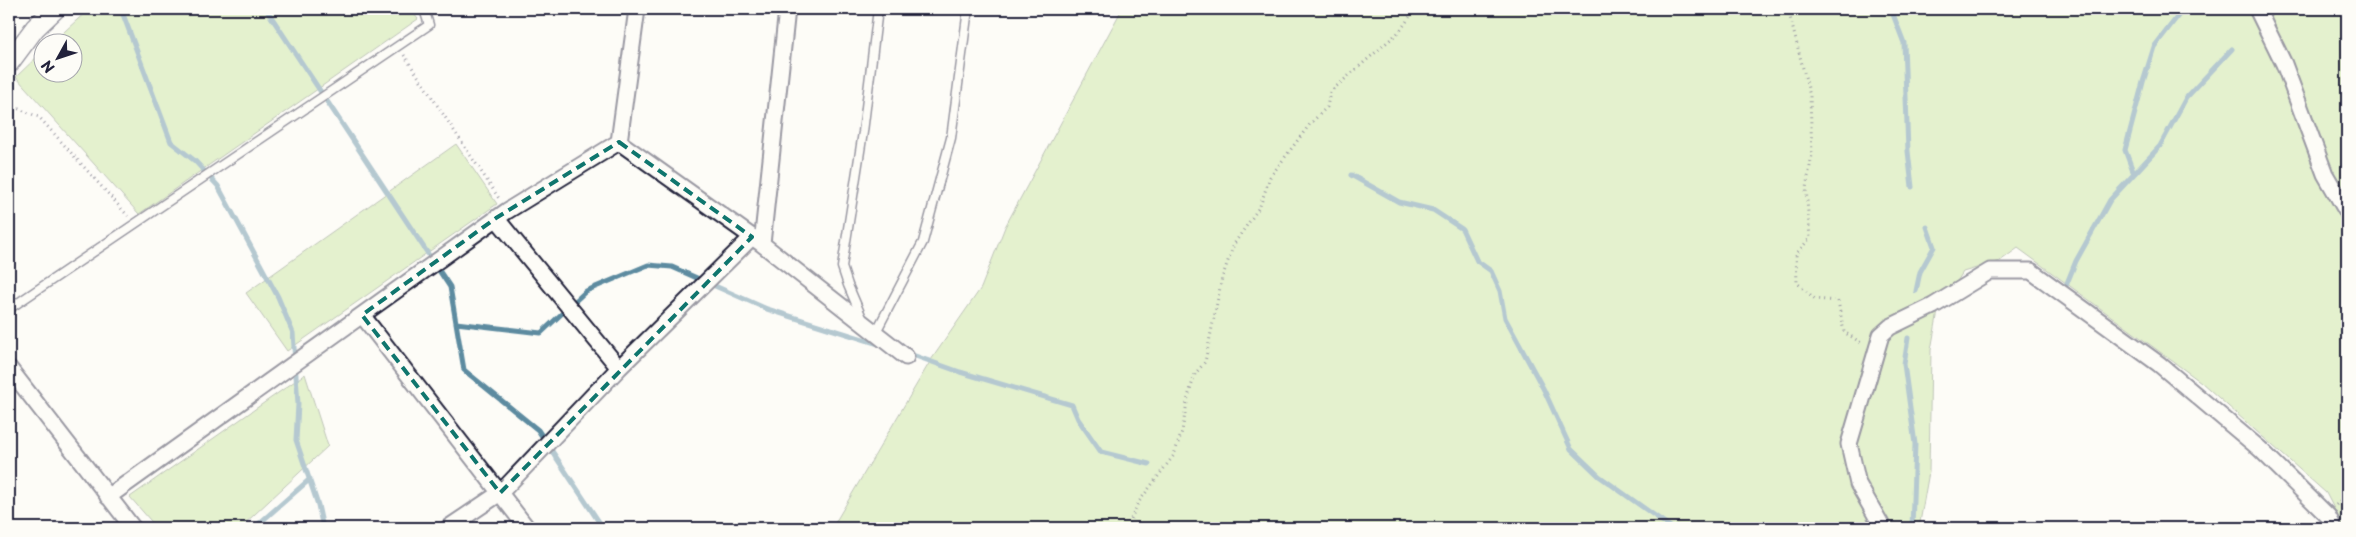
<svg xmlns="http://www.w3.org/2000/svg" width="2356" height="537" viewBox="0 0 2356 537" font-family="'Playpen Sans',sans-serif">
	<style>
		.green { fill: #c5e49c; stroke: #74836c }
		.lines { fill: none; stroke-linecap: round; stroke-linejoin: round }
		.stream { stroke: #5d8ba0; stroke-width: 5 }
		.service-casing { stroke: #22223b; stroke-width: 11 }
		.minor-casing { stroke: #22223b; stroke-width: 19 }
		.tertiary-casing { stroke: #22223b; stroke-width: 22 }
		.path { stroke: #22223b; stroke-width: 3; stroke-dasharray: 1 4; stroke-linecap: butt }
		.service { stroke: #fdfcf7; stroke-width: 8 }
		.minor { stroke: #fdfcf7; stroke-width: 15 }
		.tertiary { stroke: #fdfcf7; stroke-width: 19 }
		.marked { fill: none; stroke: #0f766e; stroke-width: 4; stroke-dasharray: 10 6; stroke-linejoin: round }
	</style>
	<rect width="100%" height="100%" fill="#fdfcf7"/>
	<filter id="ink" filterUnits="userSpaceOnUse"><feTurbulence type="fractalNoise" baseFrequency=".02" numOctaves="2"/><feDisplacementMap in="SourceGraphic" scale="10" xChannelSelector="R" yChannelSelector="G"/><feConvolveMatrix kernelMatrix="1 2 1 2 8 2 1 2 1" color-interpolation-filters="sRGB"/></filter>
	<g filter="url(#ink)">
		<path class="green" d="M89 9H410L418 19 139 214 16 77 42 52V72H72V42H53Z
			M1122 9H2347V528H2344L2326 493 2201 382 2018 248 2000 261 1963 272 1938 311 1931 350 1929 472 1919 528H832L931 360 981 288 1005 227Z
			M456 144 497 204 287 351 246 293Z
			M305 374 328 446 240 528H157L130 497Z"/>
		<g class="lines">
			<path class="stream" d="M121 9 171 142 195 161 218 186 278 297 293 333 298 404 296 440 318 505 323 528
				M266 9 450 287 464 370 538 430 603 528
				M1891 9 1904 43 1908 151 1912 187
				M2134 174 2125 150 2143 82 2154 47 2181 12
				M1351 175 1399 202 1433 210 1462 229 1477 261 1491 271 1500 291 1505 318 1544 390 1571 449 1599 476 1672 528
				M1916 291 1920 272 1934 247 1927 227
				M2063 293 2076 261 2110 200 2160 146 2186 98 2232 49
				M456 323 541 333 586 291 648 265 672 267 767 309 882 345
				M1908 338 1904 364 1915 444 1912 528
				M907 353 960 372 1072 405 1078 419 1101 452 1149 464
				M254 528 310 479"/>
			<g class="service-casing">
				<path id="service" d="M9 309 429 25 424 9
					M863 320 848 285 842 267 863 132 878 9
					M876 332 923 242 951 138 968 9"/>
			</g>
			<g class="minor-casing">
				<path id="minor" d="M2257 9 2284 64 2325 174 2347 212
					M619 142 762 244 906 357
					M619 142 637 9
					M496 218 619 368
					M762 244 787 9
					M362 315 527 528
					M9 368 133 528
					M108 497 507 211 619 142
					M448 528 500 493 619 368 752 237
					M1883 528 1858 484 1849 444 1881 335 1890 327 1933 306 1990 271H2031L2159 364 2260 449 2328 516 2334 528"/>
			</g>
			<g class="tertiary-casing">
				<path id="tertiary" d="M9 63 35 28 55 9"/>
			</g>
			<path class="path" d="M1788 9 1810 96 1812 155 1806 188 1810 238 1796 254 1797 283 1815 299 1838 301 1844 332 1863 344
				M404 55 500 200
				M9 105 39 117 128 216
				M2336 505 2340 501 2347 498
				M1127 528 1138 503 1174 455 1182 431 1188 397 1195 374 1205 362 1222 278 1234 244 1260 206 1270 177 1310 124 1327 107 1330 92 1400 31 1415 9"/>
			<use href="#service" class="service"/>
			<use href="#minor" class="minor"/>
			<use href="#tertiary" class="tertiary"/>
		</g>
	</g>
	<path d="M0 0H2356V537H0ZM619 142 752 237 500 493 362 315 496 218Z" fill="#fdfcf7" fill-opacity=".55" fill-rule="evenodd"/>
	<path class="marked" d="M619 142 752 237 500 493 362 315 496 218Z"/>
	<rect width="2356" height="537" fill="none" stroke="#fdfcf7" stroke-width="30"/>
	<rect x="15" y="15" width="2326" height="507" fill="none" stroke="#22223b" stroke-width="2" filter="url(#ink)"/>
	<g transform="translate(58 58) rotate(230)"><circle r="24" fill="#fdfcf7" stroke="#a5a5ac"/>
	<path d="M0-4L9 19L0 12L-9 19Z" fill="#22223b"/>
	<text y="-8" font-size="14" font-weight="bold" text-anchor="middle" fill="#22223b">N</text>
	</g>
</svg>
